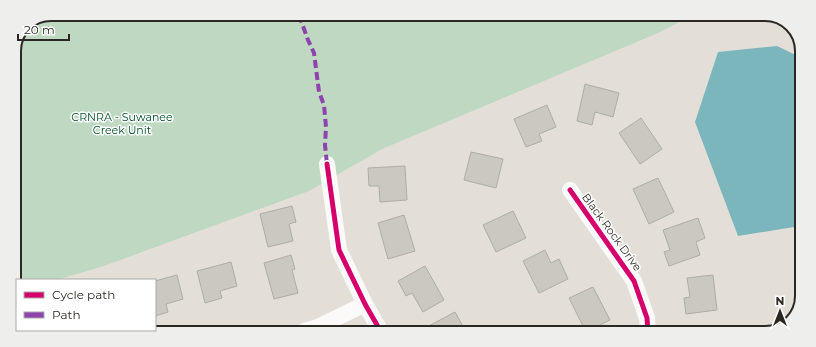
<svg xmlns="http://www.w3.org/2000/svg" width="816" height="347" viewBox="0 0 816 347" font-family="Montserrat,sans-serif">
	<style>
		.green { fill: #bed8c1 }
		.water { fill: #7bb6bc }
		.building { fill: #cbc8c2; stroke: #afaca6 }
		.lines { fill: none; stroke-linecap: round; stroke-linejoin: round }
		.minor { stroke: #fbfaf9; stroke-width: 16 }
		.quiet { stroke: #8e44ad; stroke-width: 4; stroke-dasharray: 8 4; stroke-linecap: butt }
		.cycleway-casing { stroke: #fff; stroke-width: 8 }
		.cycleway { stroke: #d6006c; stroke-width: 5 }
		.labels { text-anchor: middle; stroke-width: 3; stroke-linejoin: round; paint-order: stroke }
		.park-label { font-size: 11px; fill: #014b26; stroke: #fff }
		.street-label { font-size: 11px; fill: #2b2823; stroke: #fff }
		.rim { fill: none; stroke: #2b2823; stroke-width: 2 }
	</style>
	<rect width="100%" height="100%" fill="#e3dfd8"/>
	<path class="green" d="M52 14 691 16 658 33 382 149 309 191 101 267 56 280H17V291L14 292V49L25 25Z"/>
	<path class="water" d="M777 46 802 58 800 226 738 236 695 122 718 52Z"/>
	<path class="building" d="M585 84 619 93 613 117 595 112 592 125 577 121Z
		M547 105 556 127 539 134 542 141 526 147 514 119Z
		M641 118 662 149 640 164 619 133Z
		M471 152 503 159 496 188 464 180Z
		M405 166 407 200 380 202 379 186H369L368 168Z
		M658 178 674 212 649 224 633 189Z
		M292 206 296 222 289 224 293 241 268 247 260 214Z
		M513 211 526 238 496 252 483 225Z
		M404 215 415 251 388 259 378 223Z
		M698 218 705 238 696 242 700 255 669 266 664 252 670 250 663 230Z
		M545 250 551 263 559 259 568 279 539 293 523 261Z
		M291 255 295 269 292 270 298 293 274 299 264 263Z
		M231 262 237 286 220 291 222 298 205 303 197 271Z
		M425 266 444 300 423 312 412 293 406 296 398 281Z
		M177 275 183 299 166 304 168 312 155 316V281Z
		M713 275 717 310 686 314 684 298 690 297 687 278Z
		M593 287 610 320 586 332 569 298Z
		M455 312 466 332H430L427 327Z
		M696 331H722V333H696Z"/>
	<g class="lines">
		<path class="minor" d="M327 164 339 250 365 304 381 332
			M570 190 634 281 647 318 648 333
			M304 331 318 327 365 304"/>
		<path class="quiet" d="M299 15 308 40 314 53 319 92 324 105 326 127 325 145 327 164"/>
		<g class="cycleway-casing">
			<path id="cycleway" d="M327 164 339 250 365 304 381 332
				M570 190 634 281 647 318 648 333"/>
		</g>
		<use href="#cycleway" class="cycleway"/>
	</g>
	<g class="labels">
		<g class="park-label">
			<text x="122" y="121">CRNRA - Suwanee<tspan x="122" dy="13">Creek Unit</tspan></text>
		</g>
		<g class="street-label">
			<text transform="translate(612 232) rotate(54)" y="4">Black Rock Drive</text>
		</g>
	</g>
	<path d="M0 0H816V347H0ZM51 21H765A30 30 0 0 1 795 51V296A30 30 0 0 1 765 326H51A30 30 0 0 1 21 296V51A30 30 0 0 1 51 21Z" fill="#eeeeed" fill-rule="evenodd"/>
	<path class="rim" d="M51 21H765A30 30 0 0 1 795 51V296A30 30 0 0 1 765 326H51A30 30 0 0 1 21 296V51A30 30 0 0 1 51 21Z"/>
	<rect x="16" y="279" width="140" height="52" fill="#ffffff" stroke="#aaa9a7"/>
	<rect x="24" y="292" width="20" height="6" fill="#d6006c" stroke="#aaa9a7"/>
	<text x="52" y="299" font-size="12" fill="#2b2823">Cycle path</text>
	<rect x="24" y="312" width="20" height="6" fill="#8e44ad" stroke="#aaa9a7"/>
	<text x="52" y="319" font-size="12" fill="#2b2823">Path</text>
	<g transform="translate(780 311)" stroke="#ffffff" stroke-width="3" paint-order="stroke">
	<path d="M0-3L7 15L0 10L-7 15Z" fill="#2b2823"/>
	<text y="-6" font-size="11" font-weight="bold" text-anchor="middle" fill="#2b2823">N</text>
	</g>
	<path d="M18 34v6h51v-6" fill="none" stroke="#2b2823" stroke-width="2"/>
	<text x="24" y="34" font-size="12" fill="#2b2823" stroke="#ffffff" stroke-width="3" paint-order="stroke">20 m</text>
</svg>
